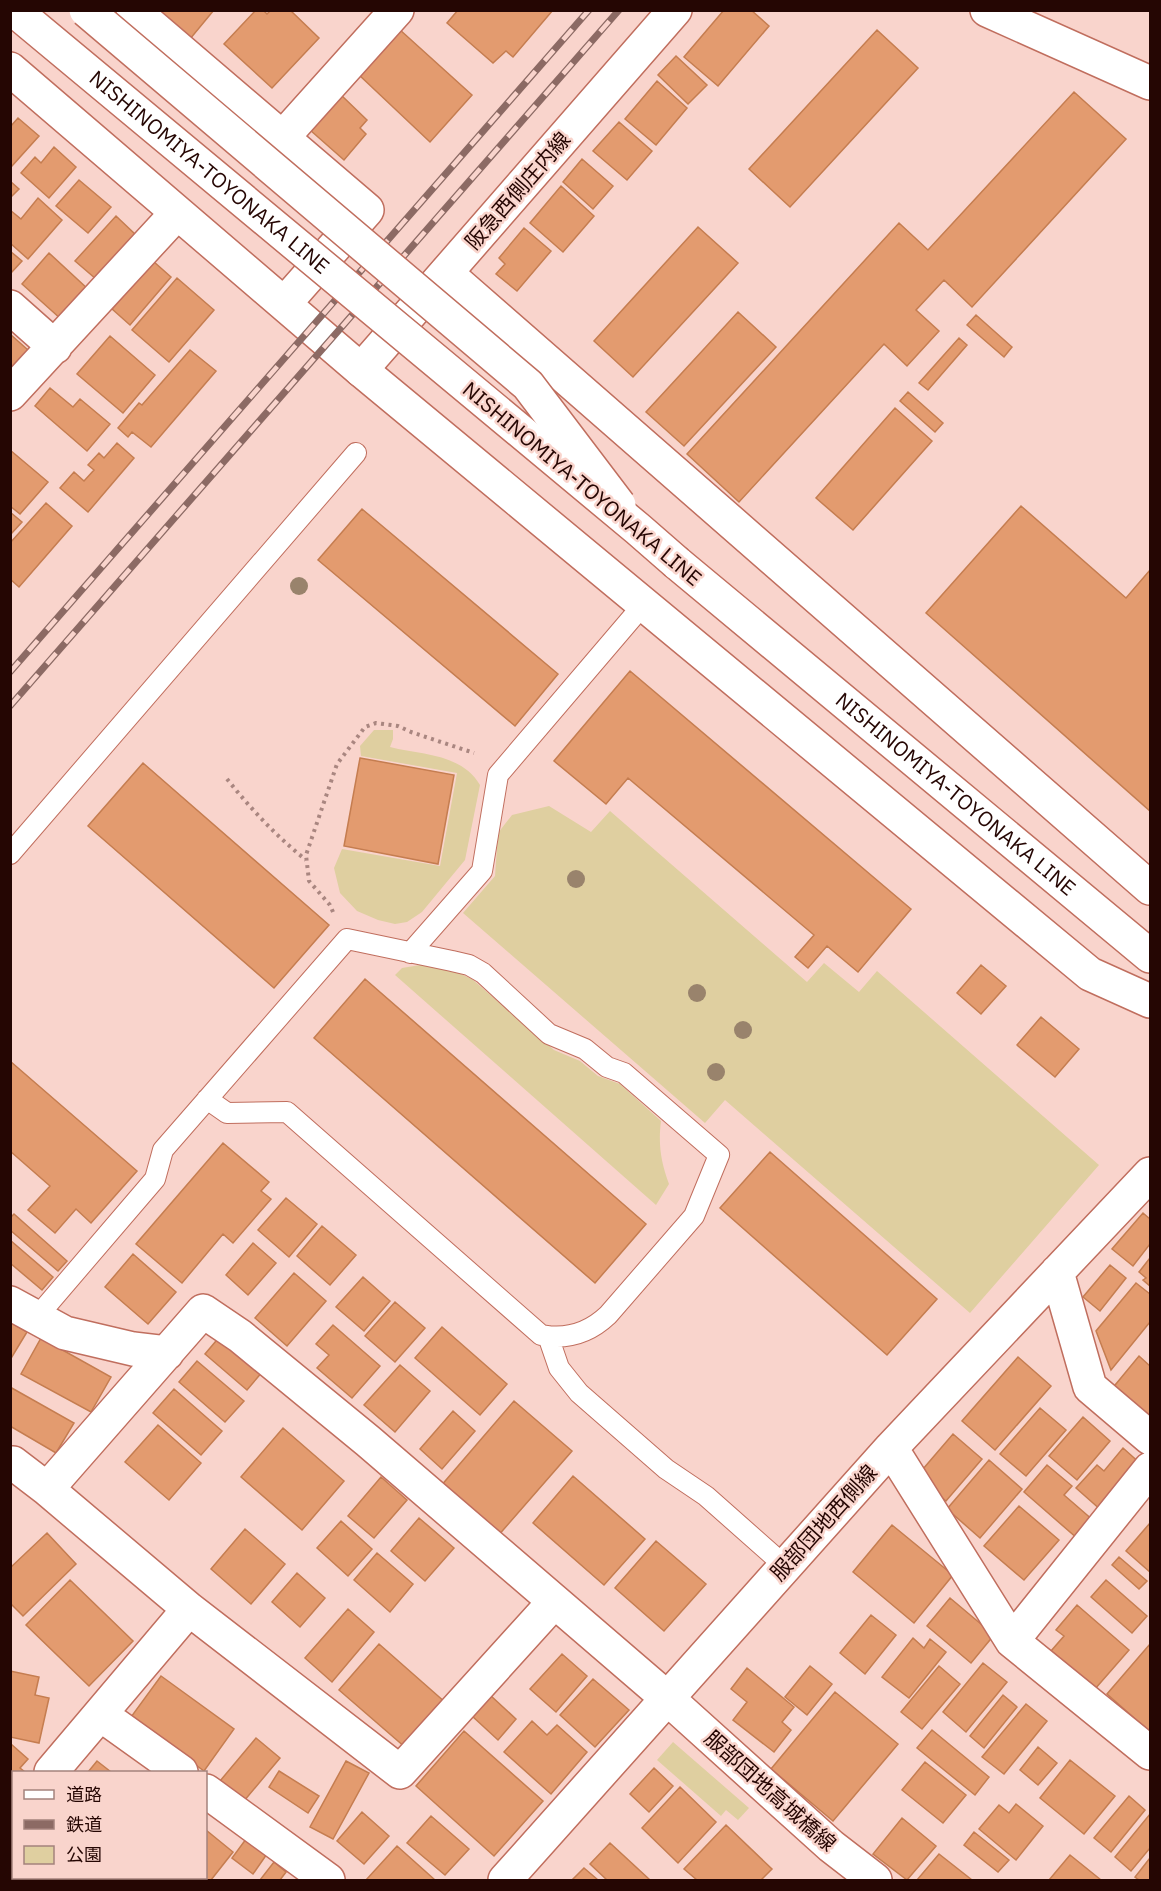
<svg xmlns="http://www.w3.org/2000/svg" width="1161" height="1891" viewBox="0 0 1161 1891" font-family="'IBM Plex Sans','Noto Sans JP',sans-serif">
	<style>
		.green { fill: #dfcfa0 }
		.building { fill: #e39b6f; stroke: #c57d50; stroke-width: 1.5 }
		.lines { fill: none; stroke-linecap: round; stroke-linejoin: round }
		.lane-casing { stroke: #c06e5e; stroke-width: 22 }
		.street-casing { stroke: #c06e5e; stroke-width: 36 }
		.secondary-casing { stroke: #c06e5e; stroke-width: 36 }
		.path { stroke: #a98680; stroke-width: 4; stroke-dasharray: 3 4.5; stroke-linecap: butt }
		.lane { stroke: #fff; stroke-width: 20 }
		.street { stroke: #fff; stroke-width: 33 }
		.secondary { stroke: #fff; stroke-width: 33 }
		.rail-casing { stroke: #8c6a64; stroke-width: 7 }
		.rail { stroke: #f9d4cc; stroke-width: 4.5; stroke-dasharray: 14; stroke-linecap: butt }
		.street-bridge-casing { stroke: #c06e5e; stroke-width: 36; stroke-linecap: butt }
		.secondary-bridge-casing { stroke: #c06e5e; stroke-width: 36; stroke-linecap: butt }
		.street-bridge { stroke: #fff; stroke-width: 33 }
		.secondary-bridge { stroke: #fff; stroke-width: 33 }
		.tree { fill: #99836c }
		.labels { text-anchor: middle; stroke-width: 5; stroke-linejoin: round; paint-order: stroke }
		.street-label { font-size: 21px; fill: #250603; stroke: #f9d4cc }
	</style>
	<rect width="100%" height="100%" fill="#f9d4cc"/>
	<path class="green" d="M374 730H393V739L390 747C421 755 461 753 480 785L465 860 422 912 407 922 395 924 378 920 357 911 340 893 334 868 342 849 440 866 457 773 361 756 360 746Z
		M549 806 591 832 610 811 807 982 824 963 859 992 877 971 1099 1165 970 1313 725 1100 705 1123 463 913 495 876 498 833 512 815Z
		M420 965H441L472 979 554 1050 580 1061 598 1076 620 1084 661 1121C658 1145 661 1162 669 1184L656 1205 395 975 402 968Z
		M673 1742 749 1808 738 1820 726 1810 721 1816 657 1760Z"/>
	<path class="building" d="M157 10H214L190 39Z
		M256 10H263L267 14 271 10H290L319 38 272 88 224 44Z
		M458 10H553L513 57 506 51 493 63 447 23Z
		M724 10H751L769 26 718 86 684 57Z
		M399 29 472 95 430 142 358 74Z
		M877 30 918 68 790 207 749 169Z
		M676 56 707 85 688 104 658 75Z
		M657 81 687 108 656 145 625 119Z
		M1074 92 1126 139 972 307 944 280 916 310 939 331 907 366 884 344 739 502 687 454 899 223 928 250Z
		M340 94 367 120 360 128 366 134 344 160 310 130Z
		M18 118 39 136 11 167 10 127Z
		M619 122 652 151 627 180 593 151Z
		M54 147 76 167 49 198 21 173 35 157 41 163Z
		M582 159 613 186 593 209 563 182Z
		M79 180 111 207 88 233 56 206Z
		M10 181 19 189 10 198Z
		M561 186 594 216 563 252 530 223Z
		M38 198 62 220 28 259 10 243V210L21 219Z
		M116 216 136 235 96 279 75 261Z
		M698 227 738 263 633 377 594 341Z
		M524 228 551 251 517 291 496 274 505 264 499 258Z
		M10 251 22 261 10 274Z
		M49 253 89 290 62 320 22 284Z
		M153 261 171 277 130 325 112 309Z
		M177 278 214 310 169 362 132 330Z
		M738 312 776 347 684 446 646 412Z
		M976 315 1012 347 1004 357 967 325Z
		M10 334 28 350 10 370Z
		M110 336 155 375 123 413 77 374Z
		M959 338 967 345 928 390 919 383Z
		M190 350 216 371 151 447 132 432 128 437 118 428 139 403 142 405Z
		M50 388 73 407 80 399 110 424 87 451 35 406Z
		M908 392 943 423 935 432 900 401Z
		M895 408 932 441 853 530 816 498Z
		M117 443 134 458 88 512 60 488 74 472 84 481 94 470 88 465 99 453 104 458Z
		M10 450 48 482 20 514 10 506Z
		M46 503 72 526 19 587 10 579V543Z
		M1021 506 1126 598 1150 570V811L926 613Z
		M362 509 558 674 515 726 318 560Z
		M10 512 22 522 10 535Z
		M630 671 911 909 858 972 827 946 808 968 795 957 814 935 628 778 606 804 554 761Z
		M360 758 454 775 438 864 344 846Z
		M143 763 329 925 274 988 88 826Z
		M981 965 1006 986 981 1014 957 993Z
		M365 979 646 1224 595 1283 314 1038Z
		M1041 1017 1079 1049 1055 1077 1017 1045Z
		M10 1061 137 1171 91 1223 76 1209 55 1233 28 1210 50 1186 10 1151Z
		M223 1143 269 1182 261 1191 271 1199 233 1243 223 1234 182 1283 136 1244Z
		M770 1152 937 1299 887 1355 720 1208Z
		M286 1198 317 1224 289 1257 258 1230Z
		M1143 1213 1150 1219V1244L1133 1266 1112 1249Z
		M14 1214 67 1261 58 1271 10 1230V1218Z
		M322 1226 356 1255 330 1285 297 1256Z
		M10 1240 53 1277 42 1290 10 1263Z
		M253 1243 276 1263 248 1295 226 1275Z
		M133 1254 176 1292 148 1324 105 1287Z
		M1150 1258V1286L1143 1280 1146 1278 1139 1272Z
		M1110 1265 1126 1278 1100 1311 1083 1297Z
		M294 1273 326 1301 287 1346 255 1318Z
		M363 1277 390 1301 364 1331 336 1307Z
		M1136 1283 1150 1294V1322L1111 1370 1096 1331Z
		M395 1302 425 1328 395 1362 365 1336Z
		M10 1322 27 1332 10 1360Z
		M333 1325 380 1366 352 1398 317 1368 329 1355 316 1344Z
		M442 1327 507 1384 480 1415 415 1358Z
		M221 1335 263 1371 247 1390 205 1354Z
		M41 1338 111 1377 91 1412 21 1374Z
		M1139 1356 1150 1366V1423L1111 1390Z
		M1018 1357 1051 1386 995 1450 962 1421Z
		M197 1361 244 1401 225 1422 179 1382Z
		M400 1365 430 1391 395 1432 364 1405Z
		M10 1387 74 1423 56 1453 10 1426Z
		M174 1389 222 1431 201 1455 153 1413Z
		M514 1401 572 1451 497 1537 440 1487Z
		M1040 1408 1066 1430 1026 1476 1000 1454Z
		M453 1411 475 1431 442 1469 420 1449Z
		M1083 1417 1110 1441 1077 1480 1049 1456Z
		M158 1425 201 1463 169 1500 125 1462Z
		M283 1428 344 1481 302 1530 241 1477Z
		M953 1434 982 1459 946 1501 917 1476Z
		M1123 1448 1142 1465 1102 1511 1076 1488 1097 1465 1104 1471Z
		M989 1460 1022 1489 980 1538 947 1509Z
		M1047 1465 1072 1486 1064 1495 1094 1521 1078 1539 1024 1492Z
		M573 1476 645 1539 604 1585 533 1523Z
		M381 1477 407 1500 374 1538 348 1516Z
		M1019 1506 1059 1540 1024 1580 984 1546Z
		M419 1518 454 1548 425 1581 391 1551Z
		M341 1521 372 1549 348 1576 317 1548Z
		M1150 1523V1572L1126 1551Z
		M892 1525 953 1575 914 1623 853 1572Z
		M245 1529 285 1564 251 1604 211 1569Z
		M47 1533 76 1564 23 1616 10 1603V1568Z
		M656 1541 706 1584 664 1631 615 1588Z
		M377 1553 413 1584 390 1612 354 1580Z
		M1119 1557 1147 1581 1139 1589 1112 1565Z
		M297 1573 325 1598 300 1627 272 1602Z
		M70 1580 133 1641 89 1686 26 1625Z
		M1106 1580 1147 1616 1132 1633 1091 1597Z
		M950 1598 994 1635 971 1663 927 1626Z
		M1077 1605 1129 1650 1095 1689 1051 1651 1064 1636 1056 1630Z
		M348 1609 374 1632 332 1682 305 1658Z
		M871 1615 896 1635 865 1674 840 1653Z
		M913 1638 924 1648 930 1639 946 1652 909 1698 882 1677Z
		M379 1644 446 1703 406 1748 339 1690Z
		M1150 1644V1732L1107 1694Z
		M562 1654 587 1676 556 1712 530 1689Z
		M983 1663 1007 1682 966 1732 943 1712Z
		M810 1666 832 1684 807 1715 785 1697Z
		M939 1666 960 1684 922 1729 901 1712Z
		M747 1668 794 1707 782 1722 791 1730 774 1752 733 1720 747 1702 731 1689Z
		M10 1671 39 1677 35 1695 49 1698 39 1743 10 1737Z
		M161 1676 234 1729 204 1771 131 1717Z
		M593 1679 629 1710 595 1747 560 1715Z
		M835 1692 898 1744 833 1821 771 1769Z
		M490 1695 516 1719 498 1740 472 1716Z
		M1003 1695 1017 1707 984 1748 970 1736Z
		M1026 1704 1047 1721 1004 1774 982 1757Z
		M532 1721 547 1735 557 1725 587 1752 551 1794 504 1752Z
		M932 1730 989 1777 975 1795 917 1748Z
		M464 1731 543 1801 494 1856 416 1786Z
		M256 1738 280 1758 244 1801 220 1781Z
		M11 1744 28 1759 20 1768 25 1772H14V1786L10 1783Z
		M1038 1747 1057 1763 1038 1785 1020 1770Z
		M1070 1760 1115 1796 1084 1834 1040 1798Z
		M97 1761 111 1772H88Z
		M346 1761 369 1773 333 1839 310 1827Z
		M925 1762 966 1795 943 1823 902 1790Z
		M654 1768 673 1786 649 1812 630 1794Z
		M279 1771 319 1796 308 1813 269 1787Z
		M680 1787 716 1822 678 1863 642 1828Z
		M1129 1796 1145 1810 1111 1852 1094 1838Z
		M1016 1804 1043 1826 1016 1860 979 1829 999 1805 1009 1813Z
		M362 1812 389 1836 364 1864 337 1841Z
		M1150 1814V1848L1131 1871 1115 1857Z
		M431 1816 469 1849 445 1875 407 1843Z
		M902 1818 936 1846 907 1880 873 1854Z
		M726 1825 772 1869 761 1880H697L684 1869Z
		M206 1830 233 1852 211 1880H183L179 1878H206Z
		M974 1832 1009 1860 998 1872 964 1845Z
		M246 1839 267 1854 253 1874 232 1858Z
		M610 1843 650 1880H607L590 1864Z
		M397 1846 435 1880H366Z
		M939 1854 972 1880H917Z
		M1070 1855 1101 1880H1049Z
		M1150 1858V1880H1139L1135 1877Z
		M274 1862 286 1872 280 1880H260Z
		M584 1868 598 1880H572Z
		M14 1870V1878H37L41 1880H10V1874Z"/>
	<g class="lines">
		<g class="lane-casing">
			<path id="lane" d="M10 854 356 453
				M410 953 482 871 498 775 643 605
				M36 1318 155 1179 163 1150 347 939 452 961 469 965 483 973 549 1034 585 1049 607 1067 624 1073 719 1155 694 1216 608 1315C589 1333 567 1340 541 1335L287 1112 227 1113 207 1099
				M548 1336 559 1368 579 1393 666 1469 706 1496 785 1566"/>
		</g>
		<g class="street-casing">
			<path id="street" d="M133 10 367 210 284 304
				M987 10 1150 83
				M10 69 361 370 1090 974 1150 1001
				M283 137 397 10
				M446 273 1150 888
				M10 307 55 347
				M10 394 177 213
				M1057 1272 1090 1387 1150 1438
				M10 1303 65 1333 133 1349 167 1353
				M891 1448 1012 1641 1150 1753
				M10 1466 13 1463 47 1489
				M554 1602 400 1772 189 1609 47 1489 203 1311 240 1336 368 1441 667 1698 831 1846 875 1880
				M1012 1641 1150 1469
				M100 1714 181 1772
				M51 1772 189 1609
				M206 1791 328 1880
				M10 1821 14 1817
				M97 1878 102 1880
				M505 1880 891 1448 1150 1174"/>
		</g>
		<g class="secondary-casing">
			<g id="secondary">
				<path d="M361 370 675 10"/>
				<path id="s1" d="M677 563 1150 956"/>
			</g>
		</g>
		<path class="path" d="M227 779C251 809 276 836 306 860
			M333 912 330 905 309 881 306 855 337 764 365 727 376 723 398 726 411 732 474 753"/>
		<use href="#lane" class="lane"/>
		<use href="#street" class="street"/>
		<use href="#secondary" class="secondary"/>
		<g class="rail-casing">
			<path id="rail" d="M10 672 589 10
				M10 706 619 10"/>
		</g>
		<use href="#rail" class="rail"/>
		<g class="street-bridge-casing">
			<path id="street-bridge" d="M86 10 528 385 619 505"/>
		</g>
		<g class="secondary-bridge-casing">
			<g id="secondary-bridge">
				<path id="s2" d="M14 10 638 529 677 563"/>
			</g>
		</g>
		<use href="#street-bridge" class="street-bridge"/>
		<use href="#secondary-bridge" class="secondary-bridge"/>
	</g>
	<g class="tree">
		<circle cx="299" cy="586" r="9"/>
		<circle cx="576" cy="879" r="9"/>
		<circle cx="697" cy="993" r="9"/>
		<circle cx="743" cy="1030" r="9"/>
		<circle cx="716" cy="1072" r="9"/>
	</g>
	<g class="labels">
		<g class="street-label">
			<text dy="7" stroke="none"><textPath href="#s2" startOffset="254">NISHINOMIYA-TOYONAKA LINE</textPath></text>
			<text transform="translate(518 191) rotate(-49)" y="7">阪急西側庄内線</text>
			<text transform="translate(582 484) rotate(40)" y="7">NISHINOMIYA-TOYONAKA LINE</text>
			<text dy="7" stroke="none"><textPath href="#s1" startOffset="362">NISHINOMIYA-TOYONAKA LINE</textPath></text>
			<text transform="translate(824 1523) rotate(-48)" y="7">服部団地西側線</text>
			<text transform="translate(770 1791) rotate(42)" y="7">服部団地高城橋線</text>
		</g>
	</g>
	<rect width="1161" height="1891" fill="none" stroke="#250603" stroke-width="24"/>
	<rect x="12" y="1771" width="195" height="108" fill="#f9d4cc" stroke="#a4827c" stroke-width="1.5"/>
	<rect x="24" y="1790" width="30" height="9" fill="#ffffff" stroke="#a4827c" stroke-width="1.5"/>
	<text x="66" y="1801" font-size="18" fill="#250603">道路</text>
	<rect x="24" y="1820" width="30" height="9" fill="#8c6a64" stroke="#a4827c" stroke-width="1.5"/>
	<text x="66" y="1831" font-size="18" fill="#250603">鉄道</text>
	<rect x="24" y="1846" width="30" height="18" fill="#dfcfa0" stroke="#a4827c" stroke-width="1.5"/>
	<text x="66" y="1861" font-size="18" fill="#250603">公園</text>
</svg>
